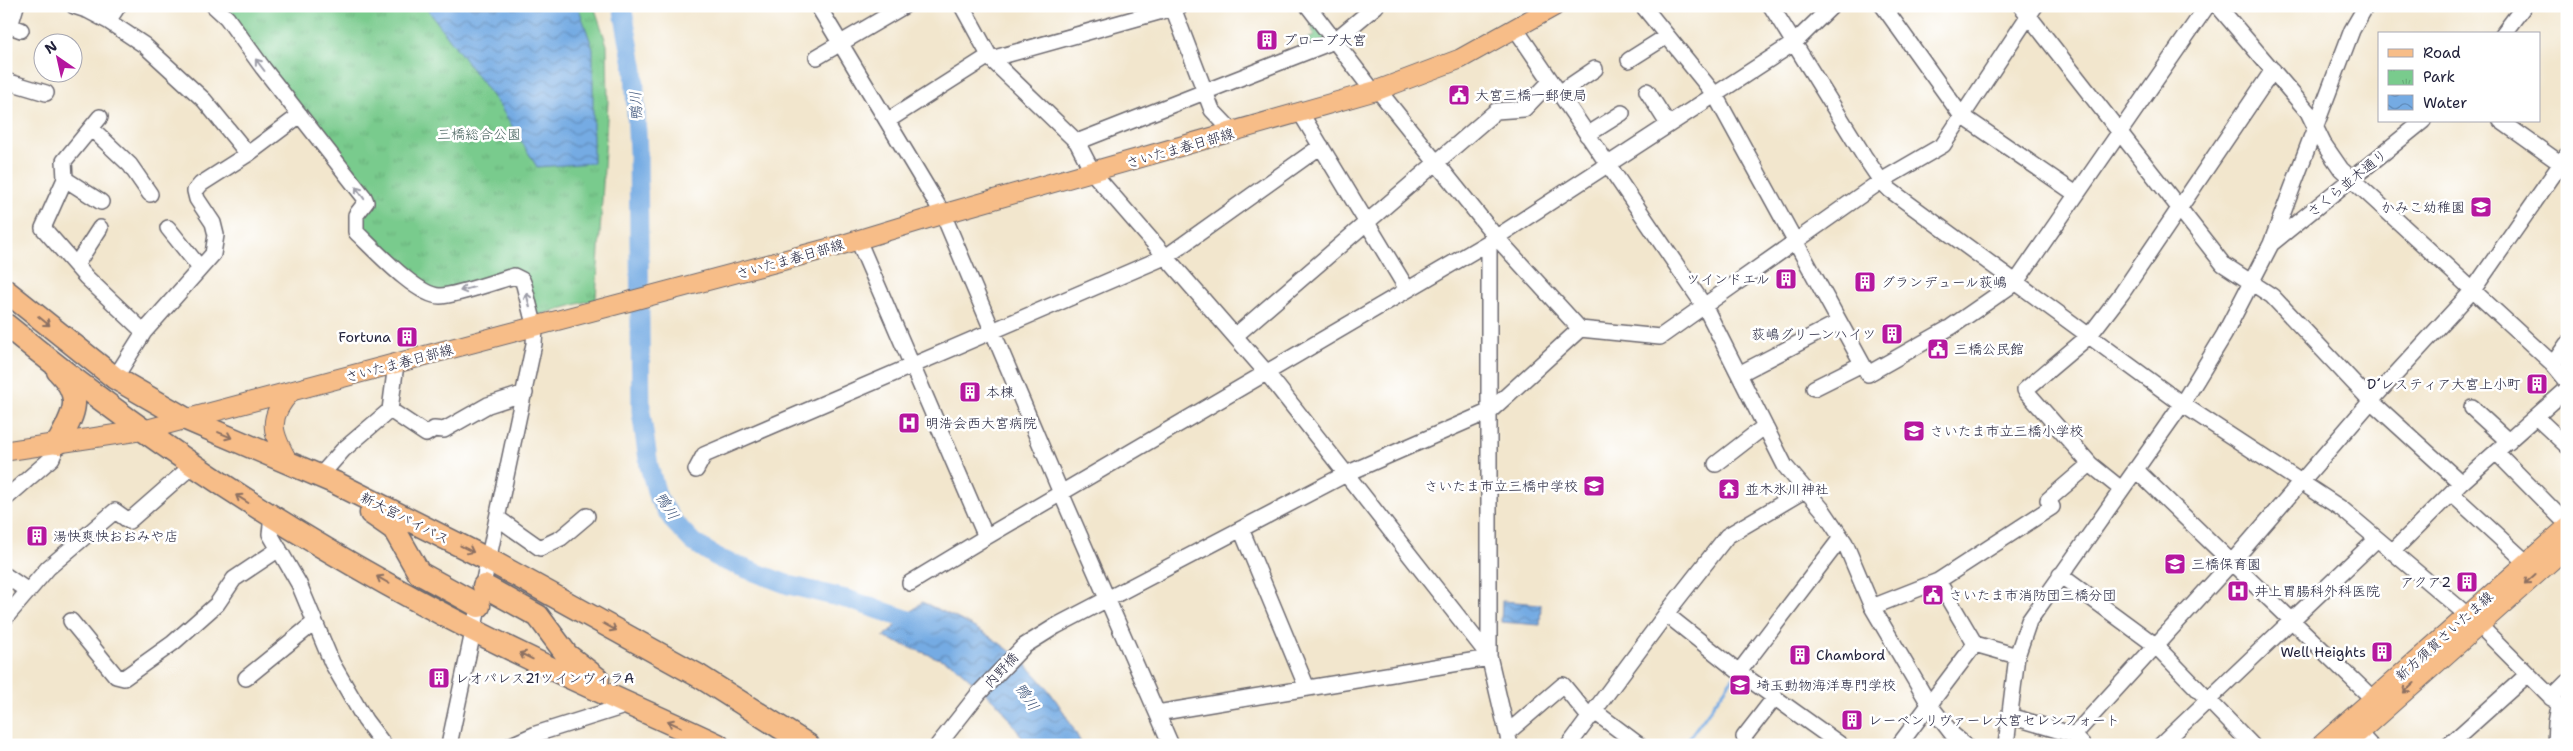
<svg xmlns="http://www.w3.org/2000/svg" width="2573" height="751" viewBox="0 0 2573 751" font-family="'Shantell Sans','Klee One',sans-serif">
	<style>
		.park { fill: url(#park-tufts); stroke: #4e7664 }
		.water { fill: url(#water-waves); stroke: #4c668f }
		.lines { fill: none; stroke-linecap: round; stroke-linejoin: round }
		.stream { stroke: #75abe3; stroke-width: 3 }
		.river { stroke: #75abe3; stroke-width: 19 }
		.minor-casing { stroke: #6b676e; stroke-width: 18 }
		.major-casing { stroke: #6b676e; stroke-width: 21 }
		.highway-casing { stroke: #6b676e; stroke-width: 25 }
		.minor { stroke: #fff; stroke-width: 15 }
		.major { stroke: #f7bd88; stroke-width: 19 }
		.highway { stroke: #f7bd88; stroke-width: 22 }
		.oneway { stroke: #9c9ca7 }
		.oneway2 { stroke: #8c7062 }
		.labels { text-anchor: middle; stroke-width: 5; stroke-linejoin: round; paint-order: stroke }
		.poi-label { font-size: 14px; fill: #22223b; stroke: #fff; text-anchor: start }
		.park-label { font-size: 14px; fill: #405d58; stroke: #fff }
		.street-label { font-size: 14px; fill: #22223b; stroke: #fff }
		.water-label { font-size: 15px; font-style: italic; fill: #43597e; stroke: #fff }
	</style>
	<defs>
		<pattern id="park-tufts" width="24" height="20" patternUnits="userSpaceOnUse" patternTransform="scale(1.25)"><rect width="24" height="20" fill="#79cb8d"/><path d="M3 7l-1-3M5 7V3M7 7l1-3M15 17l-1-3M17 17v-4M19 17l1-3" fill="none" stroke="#68ae7b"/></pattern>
		<pattern id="water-waves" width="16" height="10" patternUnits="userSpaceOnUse" patternTransform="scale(1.25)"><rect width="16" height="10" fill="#75abe3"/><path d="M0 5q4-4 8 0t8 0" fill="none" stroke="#608bb9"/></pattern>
	</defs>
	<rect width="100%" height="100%" fill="#fff"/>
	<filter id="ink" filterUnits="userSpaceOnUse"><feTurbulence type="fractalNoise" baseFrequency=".02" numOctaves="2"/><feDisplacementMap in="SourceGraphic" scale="10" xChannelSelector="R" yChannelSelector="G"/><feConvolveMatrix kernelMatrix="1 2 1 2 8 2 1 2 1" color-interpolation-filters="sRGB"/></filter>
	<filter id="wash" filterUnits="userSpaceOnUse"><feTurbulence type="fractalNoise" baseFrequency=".0096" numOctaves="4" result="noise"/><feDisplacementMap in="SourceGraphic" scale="20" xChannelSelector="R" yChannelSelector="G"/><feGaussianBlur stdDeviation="1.12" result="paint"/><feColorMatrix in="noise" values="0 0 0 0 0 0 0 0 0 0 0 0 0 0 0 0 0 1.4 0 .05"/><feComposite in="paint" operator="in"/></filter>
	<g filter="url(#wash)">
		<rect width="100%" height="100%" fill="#f2e6cd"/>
		<path class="park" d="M221 6H594L607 45 608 102 596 299 535 316 525 279 441 292 424 287 359 229 358 217 368 206Z
			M1308 11 1329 40 1301 52 1298 43 1314 36Z"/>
		<path class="water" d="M425 6H578L593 49V163L537 167 501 108Z
			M1502 601 1541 604 1540 625 1501 622Z
			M922 602C1003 638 1041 664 1082 745H1027L1001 707 953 664 883 637Z"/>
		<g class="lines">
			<path class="stream" d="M1684 745 1735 675"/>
			<path class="river" d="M622 6 634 70 638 153 641 412 649 466 658 498 674 522 693 542 720 559 789 585 850 600 927 626"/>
		</g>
	</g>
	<g filter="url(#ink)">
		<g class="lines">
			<g class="minor-casing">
				<path id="minor" d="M16 6 10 26 21 30
					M74 6 89 11 108 21 144 45 204 100 248 154
					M214 6 227 18 263 68 364 197 366 202 356 215V232C374 249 417 296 440 296 455 296 497 281 514 276L522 280 524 285 535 328 534 344 449 745
					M818 6 943 214 1061 493 1171 745
					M962 6 991 59 1077 142 1093 173 1266 372 1489 656 1510 745
					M1308 6 1373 91
					M1643 6 1715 95 1868 374 1951 327 2016 282 2207 6
					M1771 6 1864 156 1881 181 1890 190 2182 404 2342 509 2479 625 2567 713
					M1883 6 1961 115 2076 194
					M2021 6 2223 264 2272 296 2371 401 2461 483
					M2218 6 2308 112 2323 143 2341 169 2553 364 2567 381
					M1173 8 1212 110 1233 132
					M108 21 118 6
					M1515 28 1705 307 1785 466 1822 509 1845 543 1872 607 1929 704 1953 735 1965 745
					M2503 34 2524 6
					M817 57 904 6
					M991 59 1180 6
					M1629 60 1667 36
					M6 81 46 93
					M1378 90 1496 237 1580 329
					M1647 91 1668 124
					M1558 94 1595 69
					M1300 112 1407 289
					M100 117 64 161 65 179 43 228 86 277 144 332
					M887 121 989 56
					M2501 121 2567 168
					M91 128 130 165 150 194
					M1587 135 1622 113
					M1077 142 1334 41 1376 6
					M65 179 101 202
					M168 228 200 268
					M858 240 986 537
					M2271 244 2423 121
					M76 265 100 228
					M1235 336 1496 111 1524 109 1550 82
					M2553 364 2567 344
					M1739 374 1839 322
					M115 378 144 332 213 254 216 235 213 223 197 199 195 191 201 184 248 154 300 115
					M1814 388 1862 364
					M2472 408 2509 442
					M390 410 426 434 434 429 444 430 488 405 525 393
					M2536 417 2567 446
					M2497 453 2567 524
					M1716 464 1765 426
					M2135 469 2373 699
					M696 470 704 455 1167 256 1321 146
					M320 476 343 450 390 410 396 364
					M2121 489 2090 464 2025 390 2089 336 2122 293 2273 70
					M2451 493 2526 562
					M6 498 52 458 58 443
					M272 517 270 534 299 584 332 663 365 720 384 745
					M499 519 540 548 561 538 587 516
					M1241 529 1307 688
					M2392 552 2461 483 2567 389
					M2060 575 2155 645 2252 745
					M6 576 28 591
					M1938 581 1975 644 2017 656
					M910 583 986 537 1489 242 1794 43 1832 6
					M1872 607 1938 581 2052 507 2048 500 2090 464
					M1666 614 1739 672 1841 745
					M6 617 48 568 115 511 129 521 193 465
					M71 621 116 676 124 678 173 643 217 604 234 579 279 549
					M1739 672 1841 538
					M246 678 315 622
					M2551 698 2567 682
					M1595 712 1639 745
					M1157 713 1489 658V242
					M2010 716 2074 735 2083 745
					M1507 733 1563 685 1590 718
					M2359 733 2370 745
					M2074 735 2232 562 2371 401 2473 290 2567 155
					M1744 737 1775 697
					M511 745 536 734 631 704
					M938 745 979 693 1024 646 1056 626 1346 474 1490 411 1580 329 1660 337 1881 181 1943 145 2035 6
					M1569 745 1672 606 1727 536 1805 490
					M1899 745 1975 644
					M2006 745 2017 656 2029 621 2182 404 2224 335 2271 244 2352 30 2366 6
					M2161 745 2377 539
					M2449 745 2527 675
					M2555 745 2556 723 2559 706"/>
			</g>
			<g class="major-casing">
				<path id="major" d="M6 451 145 430 841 245 943 214 1378 90 1460 59 1555 6
					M289 463C272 434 266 418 291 392
					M2321 745 2567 527
					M2345 745 2567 547"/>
			</g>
			<g class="highway-casing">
				<path id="highway" d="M6 291 115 378 186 419 338 484 489 560 699 676 808 745
					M6 325C165 456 340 566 525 656 588 687 654 715 718 745
					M58 371C85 398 73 415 58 443
					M371 513 394 529 419 573 479 606
					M484 586 538 616 567 655 598 679"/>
			</g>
			<use href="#minor" class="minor"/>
			<use href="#major" class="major"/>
			<use href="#highway" class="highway"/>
		</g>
		<defs><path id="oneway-shaft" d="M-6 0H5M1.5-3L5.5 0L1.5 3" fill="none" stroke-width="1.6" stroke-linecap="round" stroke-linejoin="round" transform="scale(1.25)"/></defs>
		<g class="oneway">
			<use href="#oneway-shaft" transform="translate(260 65) rotate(-127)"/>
			<use href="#oneway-shaft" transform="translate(360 193) rotate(-125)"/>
			<use href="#oneway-shaft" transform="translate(467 289) rotate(165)"/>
			<use href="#oneway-shaft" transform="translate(528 300) rotate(-105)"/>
		</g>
		<g class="oneway2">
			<use href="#oneway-shaft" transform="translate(44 321) rotate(39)"/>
			<use href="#oneway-shaft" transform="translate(225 435) rotate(23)"/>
			<use href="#oneway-shaft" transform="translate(242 499) rotate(-148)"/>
			<use href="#oneway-shaft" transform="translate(467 549) rotate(27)"/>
			<use href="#oneway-shaft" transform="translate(2530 579) rotate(138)"/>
			<use href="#oneway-shaft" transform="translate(383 580) rotate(-150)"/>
			<use href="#oneway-shaft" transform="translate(610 627) rotate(29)"/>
			<use href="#oneway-shaft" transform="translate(526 656) rotate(-154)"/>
			<use href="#oneway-shaft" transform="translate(2409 688) rotate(138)"/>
			<use href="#oneway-shaft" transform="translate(674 724) rotate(-155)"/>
		</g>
	</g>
	<defs>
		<g id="building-square" transform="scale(1.125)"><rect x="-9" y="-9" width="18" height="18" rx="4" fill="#b5179e" stroke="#fff"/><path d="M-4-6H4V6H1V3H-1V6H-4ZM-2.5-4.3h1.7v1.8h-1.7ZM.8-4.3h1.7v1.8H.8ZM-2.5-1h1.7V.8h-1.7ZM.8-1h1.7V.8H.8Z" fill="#fff"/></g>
		<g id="civic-square" transform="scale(1.125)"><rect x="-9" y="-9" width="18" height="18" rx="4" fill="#b5179e" stroke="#fff"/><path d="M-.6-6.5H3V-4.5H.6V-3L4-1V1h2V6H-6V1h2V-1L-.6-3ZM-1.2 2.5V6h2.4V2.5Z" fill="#fff"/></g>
		<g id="school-square" transform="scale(1.125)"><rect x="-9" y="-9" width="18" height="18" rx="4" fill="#b5179e" stroke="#fff"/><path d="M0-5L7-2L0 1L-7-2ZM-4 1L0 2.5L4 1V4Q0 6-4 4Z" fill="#fff"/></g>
		<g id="hospital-square" transform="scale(1.125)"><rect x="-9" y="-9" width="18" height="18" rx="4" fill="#b5179e" stroke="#fff"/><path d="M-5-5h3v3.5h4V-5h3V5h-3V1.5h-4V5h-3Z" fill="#fff"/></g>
		<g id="temple-square" transform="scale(1.125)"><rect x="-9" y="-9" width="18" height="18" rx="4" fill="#b5179e" stroke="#fff"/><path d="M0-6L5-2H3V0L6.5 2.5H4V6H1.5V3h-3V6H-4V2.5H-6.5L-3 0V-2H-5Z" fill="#fff"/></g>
		<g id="university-square" transform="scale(1.125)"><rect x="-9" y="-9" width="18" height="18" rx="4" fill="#b5179e" stroke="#fff"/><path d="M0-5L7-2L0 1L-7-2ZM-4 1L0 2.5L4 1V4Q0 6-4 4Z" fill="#fff"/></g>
	</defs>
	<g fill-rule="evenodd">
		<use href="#building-square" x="1267" y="40"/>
		<use href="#civic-square" x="1459" y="95"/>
		<use href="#school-square" x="2481" y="207"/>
		<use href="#building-square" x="1786" y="279"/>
		<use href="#building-square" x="1865" y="282"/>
		<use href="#building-square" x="1892" y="334"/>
		<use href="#building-square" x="407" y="337"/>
		<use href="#civic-square" x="1938" y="349"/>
		<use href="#building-square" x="2537" y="384"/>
		<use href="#building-square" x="970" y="392"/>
		<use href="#hospital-square" x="909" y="423"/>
		<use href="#school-square" x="1914" y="431"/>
		<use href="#school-square" x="1594" y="486"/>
		<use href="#temple-square" x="1729" y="489"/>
		<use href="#building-square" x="37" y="536"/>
		<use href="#school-square" x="2175" y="564"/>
		<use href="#building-square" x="2467" y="582"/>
		<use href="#hospital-square" x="2238" y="591"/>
		<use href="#civic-square" x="1933" y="595"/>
		<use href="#building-square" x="2382" y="652"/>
		<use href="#building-square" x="1800" y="655"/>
		<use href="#building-square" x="439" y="678"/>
		<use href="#university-square" x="1740" y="685"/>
		<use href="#building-square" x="1852" y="720"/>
	</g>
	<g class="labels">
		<g class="poi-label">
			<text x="1283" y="45">プローブ大宮</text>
			<text x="1475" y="100">大宮三橋一郵便局</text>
			<text x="2465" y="212" text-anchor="end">かみこ幼稚園</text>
			<text x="1770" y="284" text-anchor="end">ツインドエル</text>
			<text x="1881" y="287">グランデュール荻嶋</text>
			<text x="1876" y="339" text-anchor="end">荻嶋グリーンハイツ</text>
			<text x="391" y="342" text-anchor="end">Fortuna</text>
			<text x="1954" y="354">三橋公民館</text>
			<text x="2521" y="389" text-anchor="end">D´レスティア大宮上小町</text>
			<text x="986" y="397">本棟</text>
			<text x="925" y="428">明浩会西大宮病院</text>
			<text x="1930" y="436">さいたま市立三橋小学校</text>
			<text x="1578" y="491" text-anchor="end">さいたま市立三橋中学校</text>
			<text x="1745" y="494">並木氷川神社</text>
			<text x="53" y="541">湯快爽快おおみや店</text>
			<text x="2191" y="569">三橋保育園</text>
			<text x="2451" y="587" text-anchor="end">アクア2</text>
			<text x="2254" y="596">井上胃腸科外科医院</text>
			<text x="1949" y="600">さいたま市消防団三橋分団</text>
			<text x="2366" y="657" text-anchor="end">Well Heights</text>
			<text x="1816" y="660">Chambord</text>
			<text x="455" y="683">レオパレス21ツインヴィラA</text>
			<text x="1756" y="690">埼玉動物海洋専門学校</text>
			<text x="1868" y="725">レーベンリヴァーレ大宮セレンフォート</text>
		</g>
		<g class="park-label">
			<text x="479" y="139">三橋総合公園</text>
		</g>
		<g class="street-label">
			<text transform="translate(1180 148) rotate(-16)" y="5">さいたま春日部線</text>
			<text transform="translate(2347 183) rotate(-39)" y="5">さくら並木通り</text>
			<text transform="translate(790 259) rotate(-16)" y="5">さいたま春日部線</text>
			<text transform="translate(399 363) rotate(-15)" y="5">さいたま春日部線</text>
			<text transform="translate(405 518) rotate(27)" y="5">新大宮バイパス</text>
			<text transform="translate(2444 636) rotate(-42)" y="5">新方須賀さいたま線</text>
			<text transform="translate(1001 670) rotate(-47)" y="5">内野橋</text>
		</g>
		<g class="water-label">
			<text transform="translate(636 106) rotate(-93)" y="5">鴨川</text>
			<text transform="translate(667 506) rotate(57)" y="5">鴨川</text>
			<text transform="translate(1027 697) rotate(56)" y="5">鴨川</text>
		</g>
	</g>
	<rect width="2573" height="751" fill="none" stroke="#fff" stroke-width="25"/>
	<rect x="2378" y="32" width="162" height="90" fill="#ffffff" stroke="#a7a7b1"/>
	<rect x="2388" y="49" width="25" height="8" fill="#f7bd88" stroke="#a7a7b1"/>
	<text x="2423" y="58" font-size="15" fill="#22223b">Road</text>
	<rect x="2388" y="70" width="25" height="15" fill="url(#park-tufts)" stroke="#a7a7b1"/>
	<text x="2423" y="82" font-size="15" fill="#22223b">Park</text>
	<rect x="2388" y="95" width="25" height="15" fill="url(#water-waves)" stroke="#a7a7b1"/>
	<text x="2423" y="108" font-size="15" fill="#22223b">Water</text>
	<g transform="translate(58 58) rotate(326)"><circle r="24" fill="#ffffff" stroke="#a7a7b1"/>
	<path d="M0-4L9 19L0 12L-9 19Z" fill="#b5179e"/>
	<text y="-8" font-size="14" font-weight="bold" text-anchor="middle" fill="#22223b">N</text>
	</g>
</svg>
